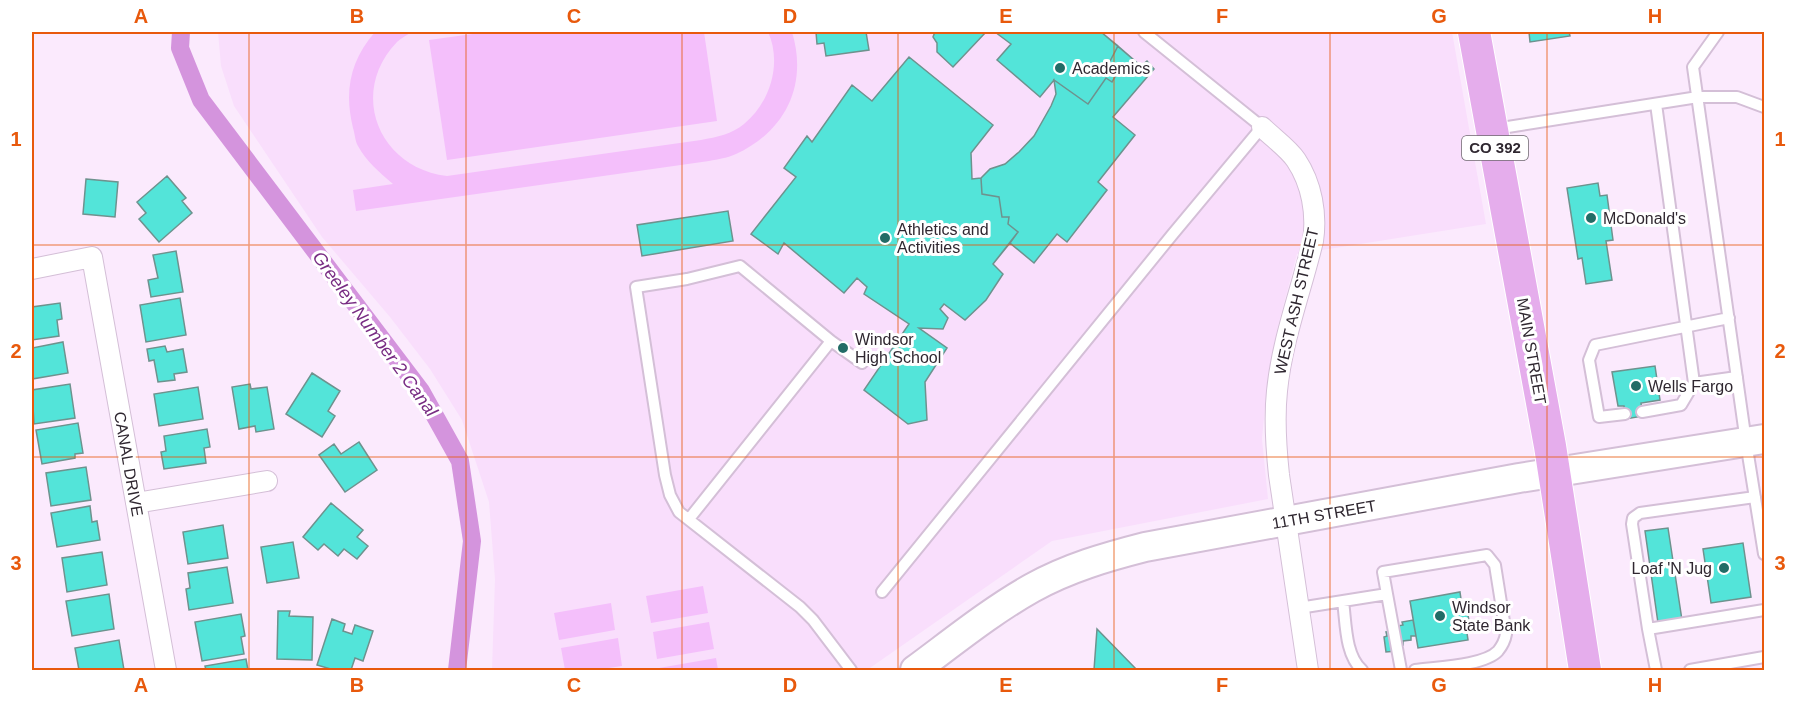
<svg xmlns="http://www.w3.org/2000/svg" width="1796" height="702" viewBox="0 0 1796 702" font-family="Helvetica,sans-serif">
	<style>
		.built { fill: #f9defc }
		.green { fill: #f4bffb }
		.lines { fill: none; stroke-linecap: round; stroke-linejoin: round }
		.canal { stroke: #d494dd; stroke-width: 18 }
		.building { fill: #53e4d9; stroke: #6e928e; stroke-width: 1.5 }
		.lane-casing { stroke: #d4bfd7; stroke-width: 14 }
		.street-casing { stroke: #d4bfd7; stroke-width: 22 }
		.secondary-casing { stroke: #d4bfd7; stroke-width: 32 }
		.primary-casing { stroke: #fff; stroke-width: 34 }
		.lane { stroke: #fff; stroke-width: 10 }
		.street { stroke: #fff; stroke-width: 20 }
		.secondary { stroke: #fff; stroke-width: 28 }
		.primary { stroke: #e5adec; stroke-width: 32 }
		.grid { fill: none; stroke: #e8590c; stroke-width: 1.5; stroke-opacity: 0.55 }
		.poi-dot { fill: #226c66; stroke: #fff; stroke-width: 2 }
		.labels { text-anchor: middle; stroke-width: 6; stroke-linejoin: round; paint-order: stroke }
		.shield { fill: #fff; stroke: #6d686e; stroke-width: 1.5 }
		.shield-label { font-size: 15px; font-weight: bold; fill: #2f2730 }
		.poi-label { font-size: 16px; fill: #2f2730; stroke: #fff; text-anchor: start }
		.street-label { font-size: 16px; fill: #2f2730; stroke: #fff }
		.water-label { font-size: 18px; font-style: italic; fill: #782c83; stroke: #fff }
		.neatline { fill: none; stroke: #e8590c; stroke-width: 2 }
		.grid-label { font-size: 20px; text-anchor: middle; font-weight: bold; fill: #e8590c }
	</style>
	<rect width="100%" height="100%" fill="#fbeafd"/>
	<path class="built" d="M218 32H1452L1486 224 1297 254 1278 326 1268 374 1262 439 1268 499 1052 541 867 670H492L495 579 489 502 462 420 430 369 390 317 322 237 234 106 221 66Z"/>
	<path class="green" d="M375 32H412C407 35 401 38 397 42 348 93 379 168 447 176L701 140C717 137 732 134 744 124 771 102 782 62 768 32H792C808 84 786 131 736 154 728 158 718 159 709 161L356 211 353 190 393 184C380 173 366 161 358 146 355 141 355 134 353 128 344 91 350 61 375 32Z
		M487 32H704L717 121 447 160 429 40Z
		M703 586 708 613 651 623 646 596Z
		M611 603 615 630 559 640 554 613Z
		M709 622 714 649 657 659 653 632Z
		M618 638 622 666 595 670H565L561 648Z
		M716 658 718 670H659V668Z"/>
	<g class="lines">
		<path class="canal" d="M181 32 180 48 201 100 421 391 460 461 472 541 457 670"/>
	</g>
	<path class="building" d="M816 32H866L869 50 826 56 824 43 817 44Z
		M935 32H986L953 67 937 52V43L933 37Z
		M935 32H986L953 67 937 52V43L933 37Z
		M995 32H1101L1141 66 1147 61 1154 69 1113 117 1135 135 1098 182 1107 190 1067 242 1057 234 1034 263 1010 243 993 264 1003 274 986 300 965 320 944 304 940 309 948 318 943 329 919 328 947 348 925 382 927 420 908 424 864 390 909 324 864 294 867 287 857 278 844 293 784 243 778 254 751 234 796 177 784 168 807 136 812 142 852 85 872 101 909 57 993 125 971 153 972 179 981 178 990 169 1005 164 1019 152 1034 136 1051 106 1056 94 1054 80 1040 97 997 60 1011 44Z
		M995 32H1101L1118 46 1108 65 1118 72 1112 82 1106 78 1088 104 1054 80 1040 97 997 60 1011 44Z
		M1529 32H1569L1570 36 1530 42Z
		M1118 46 1141 66 1147 61 1154 69 1113 117 1135 135 1098 182 1107 190 1067 242 1057 234 1034 263 1010 243 1018 232 1008 224 1009 217H1002L999 197 982 194 981 178 990 169 1005 164 1019 152 1034 136 1051 106 1056 94 1054 80 1088 104 1106 78 1112 82 1118 72 1108 65Z
		M909 57 993 125 971 153 972 179 981 178 982 194 999 197 1002 217H1009L1008 224 1018 232 993 264 1003 274 986 300 965 320 944 304 940 309 948 318 943 329 919 328 947 348 925 382 927 420 908 424 864 390 909 324 864 294 867 287 857 278 844 293 784 243 778 254 751 234 796 177 784 168 807 136 812 142 852 85 872 101Z
		M167 176 186 198 182 201 192 213 159 242 139 219 146 213 137 202Z
		M86 179 118 182 115 217 83 214Z
		M1598 183 1600 196 1607 195 1613 240 1606 241 1612 280 1586 284 1582 258 1578 259 1567 188Z
		M728 211 733 241 642 256 637 225Z
		M176 251 183 292 151 297 148 280 158 278 153 255Z
		M180 298 186 335 146 342 140 305Z
		M60 303 62 319 57 320 59 336 32 340V307Z
		M63 342 68 373 32 379V348Z
		M165 346 167 352 183 349 187 372 174 374 175 380 158 382 154 360 149 361 147 349Z
		M1655 366 1660 400 1641 403 1643 416 1626 419 1624 406H1618L1612 372Z
		M312 373 340 391 328 411 335 416 322 437 286 414Z
		M70 384 75 418 34 424 32 390Z
		M250 384 251 389 267 387 274 429 256 432 255 426 239 429 232 387Z
		M198 387 203 419 159 426 154 394Z
		M78 423 83 453 75 454V458L42 464 36 430Z
		M207 429 210 447 204 448 206 463 164 469 161 452 166 451 164 436Z
		M359 442 377 470 345 492 319 455 334 444 341 454Z
		M86 467 91 500 51 506 46 473Z
		M331 503 363 530 357 537 368 546 357 559 344 549 338 556 324 544 318 550 303 537Z
		M90 506 92 522 97 521 100 540 57 547 51 513Z
		M223 525 228 558 188 564 183 532Z
		M1668 528 1682 620 1658 623 1645 531Z
		M293 542 299 578 267 583 261 547Z
		M1743 543 1751 597 1711 603 1703 549Z
		M102 552 107 585 67 592 62 558Z
		M227 567 233 603 189 610 186 589 190 588 188 573Z
		M1460 592 1462 606 1466 605 1470 626H1466L1468 640 1418 648 1410 601Z
		M109 594 114 629 72 636 66 601Z
		M278 611H290L289 616 313 617 312 660 277 659Z
		M241 614 245 636 241 637 244 654 202 661 195 622Z
		M332 619 345 624 343 631 352 634 355 625 373 631 363 661 355 658 351 670H334L317 665Z
		M1413 620 1416 636H1411V640L1403 641V645L1395 646 1396 651 1386 652 1384 637 1387 636 1386 632 1394 631 1393 627 1403 625 1402 622Z
		M1097 629 1137 670H1094Z
		M119 640 124 670H79L75 648Z
		M246 659 248 670H206L205 666Z"/>
	<g class="lines">
		<g class="lane-casing">
			<path id="lane" d="M1718 32 1693 67 1746 442 1764 554
				M1656 104 1694 383 1737 377
				M1495 129 1698 97H1737L1764 107
				M1642 412 1681 405 1694 383
				M1625 414 1599 417 1589 360 1595 345 1729 318
				M1755 497 1640 513 1633 518 1632 524 1648 629 1764 610
				M689 519 831 341
				M882 592 1172 235 1262 127 1144 32
				M1387 594 1401 670
				M1343 601C1346 623 1345 655 1362 670
				M1299 608 1387 594 1383 572 1487 555 1495 565 1506 634C1505 640 1502 646 1498 651 1484 666 1435 667 1415 670
				M1648 629 1656 670
				M851 670 813 620 800 607 679 512 670 495 665 475 636 287 687 279 740 266 831 341 862 363
				M1690 670 1764 657"/>
		</g>
		<g class="street-casing">
			<path id="street" d="M1262 127C1273 138 1288 148 1296 160 1312 184 1317 214 1313 241 1301 291 1282 340 1277 391 1274 419 1276 447 1279 475L1308 670
				M32 269 92 257 166 670
				M136 503 267 481"/>
		</g>
		<g class="secondary-casing">
			<path id="secondary" d="M915 670C953 642 991 611 1032 588 1068 568 1106 557 1145 547L1519 478 1764 439"/>
		</g>
		<g class="primary-casing">
			<path id="primary" d="M1474 32 1550 446 1585 670"/>
		</g>
		<use href="#lane" class="lane"/>
		<use href="#street" class="street"/>
		<use href="#secondary" class="secondary"/>
		<use href="#primary" class="primary"/>
	</g>
	<path class="grid" d="M249 32V670M466 32V670M682 32V670M898 32V670M1114 32V670M1330 32V670M1547 32V670M32 245H1764M32 457H1764"/>
	<g class="poi-dot">
		<circle cx="1060" cy="68" r="6"/>
		<circle cx="1591" cy="218" r="6"/>
		<circle cx="885" cy="238" r="6"/>
		<circle cx="843" cy="348" r="6"/>
		<circle cx="1636" cy="386" r="6"/>
		<circle cx="1724" cy="568" r="6"/>
		<circle cx="1440" cy="616" r="6"/>
	</g>
	<g class="labels">
		<rect class="shield" x="1462" y="136" width="66" height="24" rx="4.5"/>
		<g class="shield-label">
			<text x="1495" y="153">CO 392</text>
		</g>
		<g class="poi-label">
			<text x="1072" y="74">Academics</text>
			<text x="1603" y="224">McDonald's</text>
			<text x="897" y="235">Athletics and<tspan x="897" dy="18">Activities</tspan></text>
			<text x="855" y="345">Windsor<tspan x="855" dy="18">High School</tspan></text>
			<text x="1648" y="392">Wells Fargo</text>
			<text x="1712" y="574" text-anchor="end">Loaf 'N Jug</text>
			<text x="1452" y="613">Windsor<tspan x="1452" dy="18">State Bank</tspan></text>
		</g>
		<g class="street-label">
			<text transform="translate(1296 301) rotate(-77)" y="6">WEST ASH STREET</text>
			<text transform="translate(1532 351) rotate(80)" y="6">MAIN STREET</text>
			<text transform="translate(129 464) rotate(80)" y="6">CANAL DRIVE</text>
			<text transform="translate(1324 514) rotate(-10)" y="6">11TH STREET</text>
		</g>
		<g class="water-label">
			<text transform="translate(375 334) rotate(54)" y="6">Greeley Number 2 Canal</text>
		</g>
	</g>
	<rect width="1796" height="702" fill="none" stroke="#ffffff" stroke-width="66"/>
	<rect x="33" y="33" width="1730" height="636" class="neatline"/>
	<g class="grid-label">
		<text x="141" y="23">A</text>
		<text x="357" y="23">B</text>
		<text x="574" y="23">C</text>
		<text x="790" y="23">D</text>
		<text x="1006" y="23">E</text>
		<text x="1222" y="23">F</text>
		<text x="1439" y="23">G</text>
		<text x="1655" y="23">H</text>
		<text x="16" y="146">1</text>
		<text x="1780" y="146">1</text>
		<text x="16" y="358">2</text>
		<text x="1780" y="358">2</text>
		<text x="16" y="570">3</text>
		<text x="1780" y="570">3</text>
		<text x="141" y="692">A</text>
		<text x="357" y="692">B</text>
		<text x="574" y="692">C</text>
		<text x="790" y="692">D</text>
		<text x="1006" y="692">E</text>
		<text x="1222" y="692">F</text>
		<text x="1439" y="692">G</text>
		<text x="1655" y="692">H</text>
	</g>
</svg>
